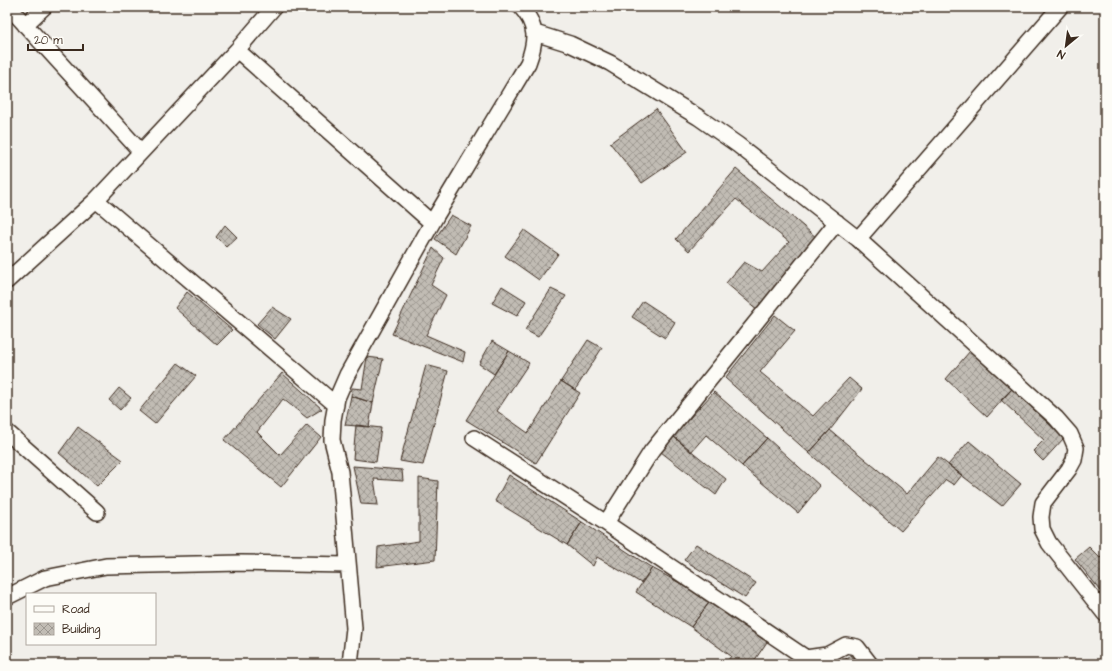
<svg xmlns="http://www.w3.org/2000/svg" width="1112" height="671" viewBox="0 0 1112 671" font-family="'Architects Daughter',sans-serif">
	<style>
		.building { fill: url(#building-cross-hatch); stroke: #3b2a1e }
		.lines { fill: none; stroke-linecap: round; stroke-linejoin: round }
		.minor-casing { stroke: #3b2a1e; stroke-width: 18 }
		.minor { stroke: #fdfcf7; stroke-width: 15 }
	</style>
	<defs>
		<pattern id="building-cross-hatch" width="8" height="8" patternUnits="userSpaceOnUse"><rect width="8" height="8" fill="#c1bcb4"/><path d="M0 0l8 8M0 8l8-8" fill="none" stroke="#9e9992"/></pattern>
	</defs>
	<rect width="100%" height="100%" fill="#f1efea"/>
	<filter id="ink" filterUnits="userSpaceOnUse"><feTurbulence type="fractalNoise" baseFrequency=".025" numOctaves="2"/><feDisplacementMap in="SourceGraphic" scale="8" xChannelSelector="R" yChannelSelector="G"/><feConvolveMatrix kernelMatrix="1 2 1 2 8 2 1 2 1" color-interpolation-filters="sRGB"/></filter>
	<g filter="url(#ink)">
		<path class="building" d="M656 109 687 152 642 183 610 143Z
			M736 169 817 238 759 311 726 283 744 262 762 272 789 242 736 199 689 251 676 239Z
			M451 215 471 226 456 254 435 239Z
			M225 225 237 237 226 247 216 237Z
			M524 230 558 254 539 280 505 256Z
			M433 248 444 258 431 285 446 295 426 335 465 352 463 362 392 334Z
			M502 286 526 301 517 316 492 303Z
			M551 289 566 296 538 337 525 330Z
			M187 292 232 330 217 345 175 308Z
			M643 301 675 322 665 338 632 317Z
			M272 307 291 319 275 339 257 324Z
			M775 315 795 331 760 372 813 416 849 378 862 389 830 430 809 453 725 378Z
			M588 340 602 348 575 390 561 381Z
			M492 341 509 351 494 374 479 364Z
			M509 351 529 363 497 411 528 433 561 381 580 393 536 463 466 420Z
			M970 351 1012 389 987 417 946 379Z
			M367 357 383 359 373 403 351 396 352 388 362 389Z
			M178 363 196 376 155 424 139 411Z
			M426 365 448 371 423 465 400 461Z
			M282 373 322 409 307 418 283 399 257 432 280 455 307 425 321 437 281 487 224 440Z
			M119 388 131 398 120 410 109 400Z
			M1012 389 1064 438 1043 461 1033 451 1044 440 1001 400Z
			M714 392 767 438 742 466 706 435 691 452 673 436Z
			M351 396 373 403 369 427 345 425Z
			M356 425 381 428 376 462 353 459Z
			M78 427 123 460 97 486 59 453Z
			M830 430 907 494 938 457 962 475 954 485 946 480 901 531 809 453Z
			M673 436 726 479 716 495 661 452Z
			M767 438 820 486 798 513 742 466Z
			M969 441 1021 484 1002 506 948 465Z
			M353 466 402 470 403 481 374 479 378 505 361 504Z
			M509 475 582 522 567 545 495 501Z
			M419 478 438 481 435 560 377 567 378 547 419 541Z
			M582 522 652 568 641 583 597 557 593 566 567 545Z
			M696 544 756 583 745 598 684 560Z
			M1089 547 1100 558 1105 553V596L1075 559Z
			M652 568 711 600 691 627 636 592Z
			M711 600 769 639 752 664H725L731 656 691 627Z
			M851 655 858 664H839Z"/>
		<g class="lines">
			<g class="minor-casing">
				<path id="minor" d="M9 7 141 152
					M25 25 44 7
					M535 33 570 44 610 63 698 117 738 145 858 239 1056 418 1070 434 1076 448 1074 460 1069 469 1043 503 1041 517 1042 529 1049 543 1105 614
					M237 50 274 7
					M96 200 237 50 432 223
					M858 239 1060 7
					M7 281 96 200 336 405
					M7 432 97 512
					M474 438 606 523 806 658 827 655 846 645 857 647 870 664
					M606 523 651 452 837 222
					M7 597 45 578 106 566 241 563 348 565
					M350 664 354 628 340 472 332 440 333 420 337 398 347 375 436 216 528 63C536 41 538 26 521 7"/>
			</g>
			<use href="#minor" class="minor"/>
		</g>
	</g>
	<rect width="1112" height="671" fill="none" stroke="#fdfcf7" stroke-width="24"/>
	<rect x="12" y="12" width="1088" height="647" fill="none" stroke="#3b2a1e" stroke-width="1.5" filter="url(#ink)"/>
	<rect x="26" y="593" width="130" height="52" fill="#fdfcf7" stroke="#afa8a0"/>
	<rect x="34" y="606" width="20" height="6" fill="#fdfcf7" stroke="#afa8a0"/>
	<text x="62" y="613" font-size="12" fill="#3b2a1e">Road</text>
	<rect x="34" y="623" width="20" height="12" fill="url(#building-cross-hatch)" stroke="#afa8a0"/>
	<text x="62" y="633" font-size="12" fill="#3b2a1e">Building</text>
	<g transform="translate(1066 46) rotate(209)" stroke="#fdfcf7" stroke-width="3" paint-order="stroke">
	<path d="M0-3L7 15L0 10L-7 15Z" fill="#3b2a1e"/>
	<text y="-6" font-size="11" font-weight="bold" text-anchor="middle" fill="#3b2a1e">N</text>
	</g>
	<path d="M28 44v6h55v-6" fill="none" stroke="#3b2a1e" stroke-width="2"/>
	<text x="34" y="44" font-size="12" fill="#3b2a1e" stroke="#fdfcf7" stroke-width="3" paint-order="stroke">20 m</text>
</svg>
